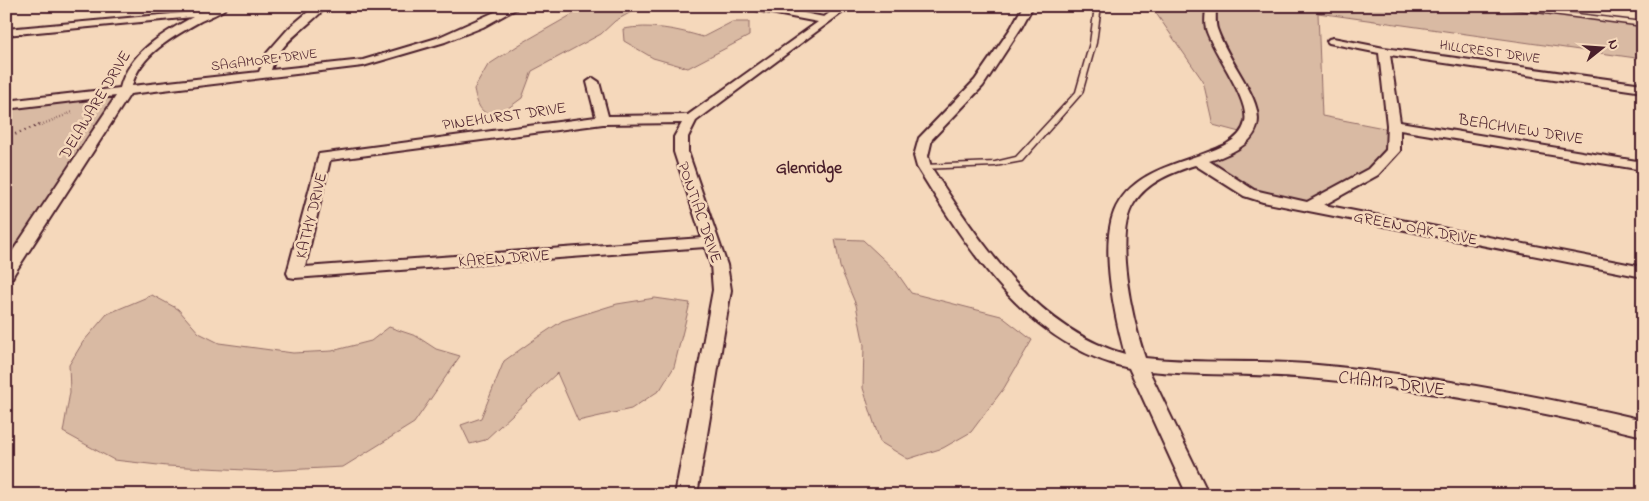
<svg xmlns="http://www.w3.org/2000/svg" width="1649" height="501" viewBox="0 0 1649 501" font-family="'Indie Flower',sans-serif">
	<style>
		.green { fill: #d9baa3; stroke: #926c67 }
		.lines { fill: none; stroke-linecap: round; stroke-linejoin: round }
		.lane-casing { stroke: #4a1f2b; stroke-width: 3 }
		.street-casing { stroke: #4a1f2b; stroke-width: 4 }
		.path-far1 { stroke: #4a1f2b; stroke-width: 2.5; stroke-dasharray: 0.5 2.5; stroke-linecap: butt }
		.path { stroke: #4a1f2b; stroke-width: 3; stroke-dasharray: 1 4; stroke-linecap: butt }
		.lane { fill: #f5d8bb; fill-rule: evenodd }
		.street { fill: #f5d8bb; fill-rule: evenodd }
		.labels { text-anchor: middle; stroke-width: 5; stroke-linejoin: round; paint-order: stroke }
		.far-street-label { font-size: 14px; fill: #4a1f2b; stroke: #f5d8bb }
		.street-label { font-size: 16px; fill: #4a1f2b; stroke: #f5d8bb }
		.neighbourhood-label { font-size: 18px; font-weight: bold; fill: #4a1f2b; stroke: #f5d8bb }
		.near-street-label { font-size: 19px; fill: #4a1f2b; stroke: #f5d8bb }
	</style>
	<rect width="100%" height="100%" fill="#f5d8bb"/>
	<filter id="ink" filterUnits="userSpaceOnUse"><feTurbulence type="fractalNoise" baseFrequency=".02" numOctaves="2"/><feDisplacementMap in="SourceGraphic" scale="10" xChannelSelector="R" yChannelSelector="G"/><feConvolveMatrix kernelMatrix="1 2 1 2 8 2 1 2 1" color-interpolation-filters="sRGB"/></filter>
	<g filter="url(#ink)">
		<path class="green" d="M587 6H642L615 21 601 34 532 71 522 98 507 109 502 118C481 115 478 108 474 89L488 65 522 43Z
			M1151 6H1495L1643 24V59L1318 13 1322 116 1394 130 1393 151 1373 172 1311 206 1268 199 1197 160 1247 134 1213 125 1203 81Z
			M732 22H749V36L688 68 653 58 624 41 623 29C651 24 676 29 703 37Z
			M125 91 6 274V105Z
			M835 239 863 240 895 270 911 293 1001 316 1032 340 1004 388 971 432 943 448 908 459 880 442 863 388 864 345 856 305 840 267Z
			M152 295 178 309 199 333 219 343 293 353 332 351 371 341 389 327 416 336 436 349 460 356 414 423 343 467 265 471 167 466 114 460 63 432 70 392 69 365 83 342 107 314Z
			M655 298 690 303 674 367 660 390 631 409 578 421 557 373 485 440 470 444 461 425 481 418 504 361 535 339 562 321 617 304Z"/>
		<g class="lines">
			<g class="lane-casing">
				<path id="lane" d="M1095 6H1101L1096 43 1082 93 1022 161 995 166 921 169 920 167 921 165H924L995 162 1016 157 1076 92 1090 43Z
					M1492 6H1511L1643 22V26Z"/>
			</g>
			<g class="street-casing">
				<path id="street" d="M214 6H228C221 13 210 17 201 21 174 36 139 55 132 86L259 72 267 53 289 28 315 6H327C308 28 280 40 271 70L363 60 380 55 437 38 508 6H521L483 27 445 42 363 66 130 94 14 274 12 278 6 279V261L116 96 6 109V101L120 88C129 53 163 33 193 17L6 35V29L205 11Z
					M745 6H768L824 17 839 6H851L696 121 688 137V152L727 265 731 290 697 495H675L713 290 711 265 705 247 295 278 289 277 287 273 319 154 596 117 587 82 593 78 599 82 608 116 688 115 818 22 750 9ZM682 123 674 137V152L702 238 305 267 330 160 603 124Z
					M1023 6H1033L1021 28 983 86 932 139 928 156 931 167C978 239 1036 330 1125 354 1115 318 1100 248 1114 212 1139 151 1236 164 1245 122 1250 99 1213 53 1206 29 1204 22 1206 13 1206 6H1216C1216 13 1215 23 1217 29 1236 84 1303 132 1209 161L1254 190 1307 202 1368 169 1386 150 1387 125 1379 53 1329 43 1327 41 1329 39 1333 38 1384 48 1643 84V92L1390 55 1400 122 1643 162V170L1400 130V151L1378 175 1324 205 1643 267V277L1263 202 1244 196 1195 165C1173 172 1147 182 1134 203 1112 236 1133 321 1145 358 1198 364 1253 360 1307 364 1421 374 1532 394 1643 420V436C1532 409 1421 388 1308 378 1255 373 1202 376 1149 371L1209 495H1187L1129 368C1027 346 968 249 917 167L914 156 919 138 975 80 1011 28Z"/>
			</g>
			<path class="path-far1" d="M38 126 73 112"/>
			<path class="path" d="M6 138 41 124"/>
			<use href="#lane" class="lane"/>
			<use href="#street" class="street"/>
		</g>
	</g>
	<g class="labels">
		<g class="far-street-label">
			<text transform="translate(1490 51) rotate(8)" y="5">HILLCREST DRIVE</text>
			<text transform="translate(264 59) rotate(-7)" y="5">SAGAMORE DRIVE</text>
		</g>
		<g class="street-label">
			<text transform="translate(94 104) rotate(-59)" y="6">DELAWARE DRIVE</text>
			<text transform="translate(504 115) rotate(-8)" y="6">PINEHURST DRIVE</text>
			<text transform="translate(1521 128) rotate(9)" y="6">BEACHVIEW DRIVE</text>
			<text transform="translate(701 212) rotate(71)" y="6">PONTIAC DRIVE</text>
			<text transform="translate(310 215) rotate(-76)" y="6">KATHY DRIVE</text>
			<text transform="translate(1416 227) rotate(11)" y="6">GREEN OAK DRIVE</text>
			<text transform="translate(504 257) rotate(-4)" y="6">KAREN DRIVE</text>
		</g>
		<g class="neighbourhood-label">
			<text x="809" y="173">Glenridge</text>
		</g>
		<g class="near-street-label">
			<text transform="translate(1392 382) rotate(7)" y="7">CHAMP DRIVE</text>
		</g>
	</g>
	<rect width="1649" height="501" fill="none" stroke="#f5d8bb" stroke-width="25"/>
	<rect x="12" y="12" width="1624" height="476" fill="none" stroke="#4a1f2b" stroke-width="2" filter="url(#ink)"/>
	<g transform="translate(1602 48) rotate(73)" stroke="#f5d8bb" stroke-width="4" paint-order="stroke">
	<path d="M0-4L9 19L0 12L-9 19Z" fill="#4a1f2b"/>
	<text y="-8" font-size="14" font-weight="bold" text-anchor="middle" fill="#4a1f2b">N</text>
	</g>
</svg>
